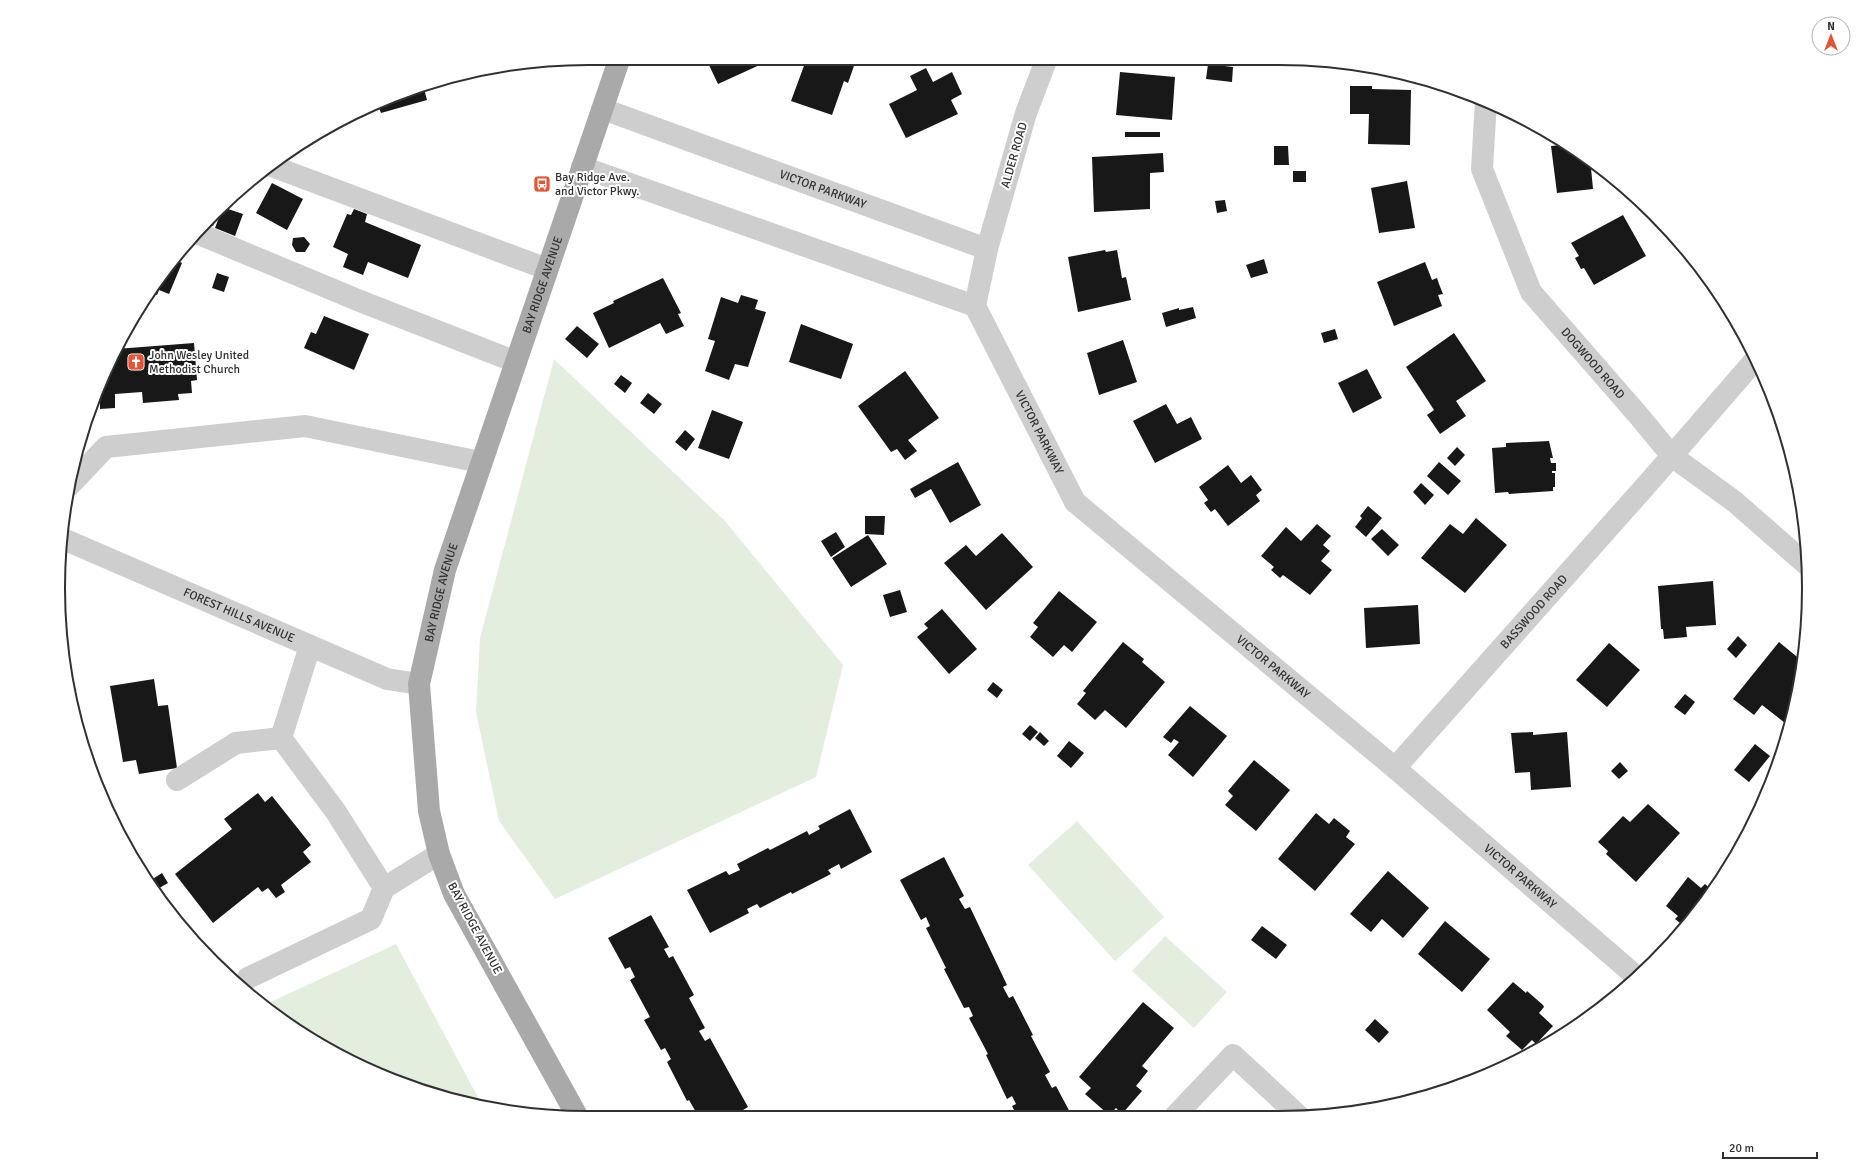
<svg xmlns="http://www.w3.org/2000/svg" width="1867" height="1176" viewBox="0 0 1867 1176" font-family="Signika,sans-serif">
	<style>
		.green { fill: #e3eedf }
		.building { fill: #181818 }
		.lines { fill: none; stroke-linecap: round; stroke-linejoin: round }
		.minor { stroke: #cecece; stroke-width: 22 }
		.major { stroke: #a9a9a9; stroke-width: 22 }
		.labels { text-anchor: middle; stroke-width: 4; stroke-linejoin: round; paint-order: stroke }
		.street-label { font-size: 12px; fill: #313131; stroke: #fff }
		.poi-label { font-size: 12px; fill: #313131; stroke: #fff; text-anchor: start }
		.rim { fill: none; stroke: #313131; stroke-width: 2 }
	</style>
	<rect width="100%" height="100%" fill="#fff"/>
	<path class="green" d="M554 359 725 521 843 665 816 777 555 899 499 821 476 712 480 638Z
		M1077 821 1164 917 1115 961 1028 865Z
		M135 857 181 924 147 883Z
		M1165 936 1227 992 1194 1028 1132 971Z
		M396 944 481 1103 385 1078 262 1006Z"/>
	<path class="building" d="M708 63H764L718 84Z
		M805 63H855L848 83 844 81 832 115 791 101Z
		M1208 64 1233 67 1232 82 1206 79Z
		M926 68 933 82 952 72 962 94 951 100 958 114 906 138 889 104 917 90 910 76Z
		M1120 72 1175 77 1172 120 1116 115Z
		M423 85 427 100 381 113 377 103Z
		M1350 86H1372V89L1411 90 1410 145 1368 144 1369 114H1350Z
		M1125 132H1160V137H1125Z
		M1562 145 1600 167 1591 168 1593 189 1557 193 1551 146Z
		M1274 146H1288L1289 165H1274Z
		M1163 153 1164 172 1150 173V209L1094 212 1092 157Z
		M1293 171H1306V182H1293Z
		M1407 181 1415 228 1379 233 1371 188Z
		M272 183 303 199 287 230 256 213Z
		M1225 200 1227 211 1217 213 1215 201Z
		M225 208 243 214 235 236 215 228 221 212Z
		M354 209 367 214 365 222 421 245 408 278 368 262 363 275 343 267 348 254 333 247 347 214 351 215Z
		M1623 215 1646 256 1594 285 1584 268 1581 269 1575 258 1579 256 1571 243Z
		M217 216 213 226 208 225Z
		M304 237 310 244 305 252H296L292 245 293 238Z
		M1105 250 1106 252 1117 250 1122 278 1126 277 1131 300 1078 312 1068 257Z
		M174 259 182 263 169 294 159 290 157 295 151 293 167 266Z
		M1264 259 1268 273 1251 278 1246 265Z
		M1425 262 1432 280 1437 278 1439 284 1443 294 1438 295 1442 306 1394 326 1377 282Z
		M217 273 229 277 224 292 212 288Z
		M663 278 681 313 678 314 684 326 666 334 660 323 609 348 593 313 614 303 613 301Z
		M741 295 758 300 755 309 766 312 748 367 735 364 729 380 705 371 715 341 708 339 721 297 738 303Z
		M1193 307 1196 318 1166 327 1162 313 1179 308V310Z
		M324 316 369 334 354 370 304 348 311 332 316 334Z
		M801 324 853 344 841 379 789 362Z
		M577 326 599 344 587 358 565 339Z
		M1335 329 1338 339 1324 343 1321 333Z
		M1454 333 1486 381 1456 401 1466 416 1440 434 1427 415 1434 410 1406 367Z
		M1123 340 1137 382 1099 395 1087 353Z
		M194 343 197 380 191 381 192 393 178 394 179 400 143 403 142 392 115 394V408L100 409V403H92L116 349Z
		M1367 369 1382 398 1353 413 1338 383Z
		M905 371 939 418 908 440 917 451 905 460 897 449 891 452 858 406Z
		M621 375 632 383 625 393 614 384Z
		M648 393 662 404 654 414 640 403Z
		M1166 404 1177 424 1191 417 1202 439 1155 463 1133 421Z
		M712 410 743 422 729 459 698 448Z
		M685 430 695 439 686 451 675 442Z
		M1549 441 1553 458H1550L1551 463H1556V471H1552V473H1555V487H1553V491L1509 494 1508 492 1495 493 1492 448 1506 447V443Z
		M1457 447 1465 455 1455 466 1447 458Z
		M958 462 981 505 950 523 931 489 915 498 910 489Z
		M1439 462 1461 481 1448 495 1427 476Z
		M1228 465 1241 483 1251 475 1262 490 1256 495 1260 501 1228 526 1215 509 1211 512 1204 503 1208 500 1199 487Z
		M1421 483 1434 495 1425 505 1413 492Z
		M1368 506 1382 518 1366 537 1355 527 1362 518 1360 516Z
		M865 516H885L884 535 865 534Z
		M1476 518 1507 545 1465 593 1421 558 1450 524 1463 534Z
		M1317 524 1331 536 1323 545 1330 551 1321 561 1332 570 1310 595 1283 575 1280 578 1271 570 1274 567 1261 556 1286 527 1301 541Z
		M1382 529 1399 545 1388 556 1371 539Z
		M836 532 845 547 831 557 821 541Z
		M1002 533 1033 567 986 610 944 563 966 545 976 556Z
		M868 535 887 564 851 587 832 558Z
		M1713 581 1716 625 1686 627 1687 637 1664 639 1663 629H1661L1658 586Z
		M900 590 907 612 890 617 883 595Z
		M1059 591 1097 622 1072 652 1064 645 1053 657 1030 637 1038 627 1033 623Z
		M1418 605 1420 644 1366 648 1364 608Z
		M942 609 977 649 949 674 917 637 928 628 924 624Z
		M1738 636 1747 645 1736 658 1727 649Z
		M1123 642 1144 659 1142 662 1165 682 1126 728 1105 710 1095 720 1077 704 1086 693 1083 691Z
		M1779 642 1802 661 1793 713 1785 723 1762 705 1754 715 1733 699Z
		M1609 643 1640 670 1607 707 1576 680Z
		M154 679 158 706 168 705 177 768 139 774 136 760 123 762 110 686Z
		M993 682 1003 690 997 698 987 690Z
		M1685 694 1695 702 1685 715 1674 707Z
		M1190 706 1227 736 1193 777 1168 755 1179 742 1174 739 1171 743 1163 737Z
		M1030 725 1038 732 1030 741 1022 734Z
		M1040 732 1049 741 1044 746 1035 738Z
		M1533 732V735L1567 732 1571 787 1531 790 1530 772 1515 773 1511 733Z
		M1069 741 1084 753 1071 768 1057 756Z
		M1755 744 1770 756 1749 782 1734 770Z
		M1254 760 1290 790 1256 831 1225 805 1233 796 1228 791Z
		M1620 762 1628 771 1619 779 1611 771Z
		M258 793 265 802 272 796 311 845 303 852 311 862 281 885 285 892 276 898 268 888 262 892 258 887 213 923 175 874 232 829 224 819Z
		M1648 804 1680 833 1636 882 1606 854 1608 851 1598 842 1623 816 1630 822Z
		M850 809 872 852 841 869 839 864 828 870 831 874 792 894 791 892 760 908 757 904 747 909 749 913 710 933 687 890 726 871 729 875 740 870 737 864 768 848 770 850 807 831 809 835 820 829 818 826Z
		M1316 813 1329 824 1334 818 1350 831 1346 837 1355 844 1315 891 1278 859Z
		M944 857 964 896 959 899 965 909 970 907 1007 985 1003 987 1009 998 1013 996 1033 1035 1031 1036 1050 1072 1045 1075 1052 1088 1056 1086 1072 1116H1017L1012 1106 1016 1104 1012 1096 1007 1099 986 1055 988 1054 969 1018 973 1016 969 1007 964 1008 944 969 946 968 926 928 930 926 926 917 921 920 900 880Z
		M1388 871 1429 908 1403 938 1382 919 1371 932 1350 914Z
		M162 873 168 883 154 891 148 882Z
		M1688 877 1701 888 1705 884 1712 890 1700 910 1685 927 1675 919 1678 916 1666 906Z
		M651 915 669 947 664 949 669 958 673 956 694 995 689 998 705 1028 699 1031 705 1041 710 1038 748 1107 743 1110 745 1114H697L689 1100 687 1101 667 1062 671 1059 665 1048 661 1050 644 1020 650 1017 630 980 635 977 630 967 625 969 608 938Z
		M1445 921 1490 959 1462 992 1418 954Z
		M1262 926 1287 945 1276 959 1251 940Z
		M1513 982 1526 993 1527 991 1543 1005 1544 1007 1539 1013 1553 1026 1536 1044 1532 1040 1522 1050 1506 1036 1510 1032 1487 1010Z
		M1143 1002 1174 1028 1142 1066 1148 1071 1136 1086 1142 1091 1122 1114 1116 1108 1109 1115 1085 1094 1091 1088 1079 1077Z
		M1375 1019 1389 1032 1379 1043 1365 1030Z"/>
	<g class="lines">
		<g class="minor">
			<path id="s1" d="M1045 63 1026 113 987 249 975 306 1075 502 1395 768 1637 977"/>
			<path id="s2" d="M1486 101 1482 169 1531 292 1639 416 1672 456 1735 502 1806 564"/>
			<path id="s3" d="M603 109 987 249"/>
			<path d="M269 165 547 269"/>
			<path d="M582 167 975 306"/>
			<path d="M199 234 360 301 516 362"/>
			<path d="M70 485 106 447 305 426 480 462"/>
			<path id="s4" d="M61 538 387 679 419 684"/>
			<path d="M310 646 281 738 336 812 384 888 439 854"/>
			<path id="s5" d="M1395 768 1650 481 1755 360"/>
			<path d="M177 780 236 743 281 738"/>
			<path d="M248 978 371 919 384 888"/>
			<path d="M1175 1116 1233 1055 1300 1117"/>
		</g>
		<path class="major" id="s6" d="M576 1114 454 894 439 854 429 811 419 684 445 570 618 63"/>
	</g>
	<defs>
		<g id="bus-square" transform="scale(0.9)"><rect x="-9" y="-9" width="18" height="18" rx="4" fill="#e75434" stroke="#fff"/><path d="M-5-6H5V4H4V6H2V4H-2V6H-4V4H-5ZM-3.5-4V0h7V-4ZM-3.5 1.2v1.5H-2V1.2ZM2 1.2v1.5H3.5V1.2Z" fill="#fff"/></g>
		<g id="church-square" transform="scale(0.9)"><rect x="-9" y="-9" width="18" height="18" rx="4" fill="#e75434" stroke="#fff"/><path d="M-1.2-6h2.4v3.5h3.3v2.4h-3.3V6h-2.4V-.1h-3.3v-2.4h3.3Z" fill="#fff"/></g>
	</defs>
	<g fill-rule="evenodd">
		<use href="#bus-square" x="542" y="184"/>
		<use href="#church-square" x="136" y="362"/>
	</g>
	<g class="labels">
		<g class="street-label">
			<text transform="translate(1014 155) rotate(-74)" y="4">ALDER ROAD</text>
			<text dy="4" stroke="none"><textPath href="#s3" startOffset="234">VICTOR PARKWAY</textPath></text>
			<text dy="4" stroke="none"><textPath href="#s6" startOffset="884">BAY RIDGE AVENUE</textPath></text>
			<text dy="4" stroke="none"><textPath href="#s2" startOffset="295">DOGWOOD ROAD</textPath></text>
			<text dy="4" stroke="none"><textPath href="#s1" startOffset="395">VICTOR PARKWAY</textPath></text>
			<text dy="4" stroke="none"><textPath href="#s6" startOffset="560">BAY RIDGE AVENUE</textPath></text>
			<text dy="4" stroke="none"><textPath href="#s5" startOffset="209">BASSWOOD ROAD</textPath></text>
			<text dy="4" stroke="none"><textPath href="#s4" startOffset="194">FOREST HILLS AVENUE</textPath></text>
			<text dy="4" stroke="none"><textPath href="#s1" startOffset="731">VICTOR PARKWAY</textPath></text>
			<text dy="4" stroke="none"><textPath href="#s1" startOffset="1055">VICTOR PARKWAY</textPath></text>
			<text transform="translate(475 928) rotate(62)" y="4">BAY RIDGE AVENUE</text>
		</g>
		<g class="poi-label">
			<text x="555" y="181">Bay Ridge Ave.<tspan x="555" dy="14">and Victor Pkwy.</tspan></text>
			<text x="149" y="359">John Wesley United<tspan x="149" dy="14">Methodist Church</tspan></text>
		</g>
	</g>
	<path d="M0 0H1867V1176H0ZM588 65H1279A523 523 0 0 1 1802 588V588A523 523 0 0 1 1279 1111H588A523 523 0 0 1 65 588V588A523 523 0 0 1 588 65Z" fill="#fff" fill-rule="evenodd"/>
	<path class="rim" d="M588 65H1279A523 523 0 0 1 1802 588V588A523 523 0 0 1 1279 1111H588A523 523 0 0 1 65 588V588A523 523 0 0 1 588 65Z"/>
	<g transform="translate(1831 36)"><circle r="19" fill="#ffffff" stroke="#adadad"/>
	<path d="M0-3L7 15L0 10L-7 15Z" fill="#e75434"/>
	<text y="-6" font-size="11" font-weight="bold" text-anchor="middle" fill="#313131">N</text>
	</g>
	<path d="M1723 1152v6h94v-6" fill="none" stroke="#313131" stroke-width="2"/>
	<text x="1729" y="1152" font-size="12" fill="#313131" stroke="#ffffff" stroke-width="3" paint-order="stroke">20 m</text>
</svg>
